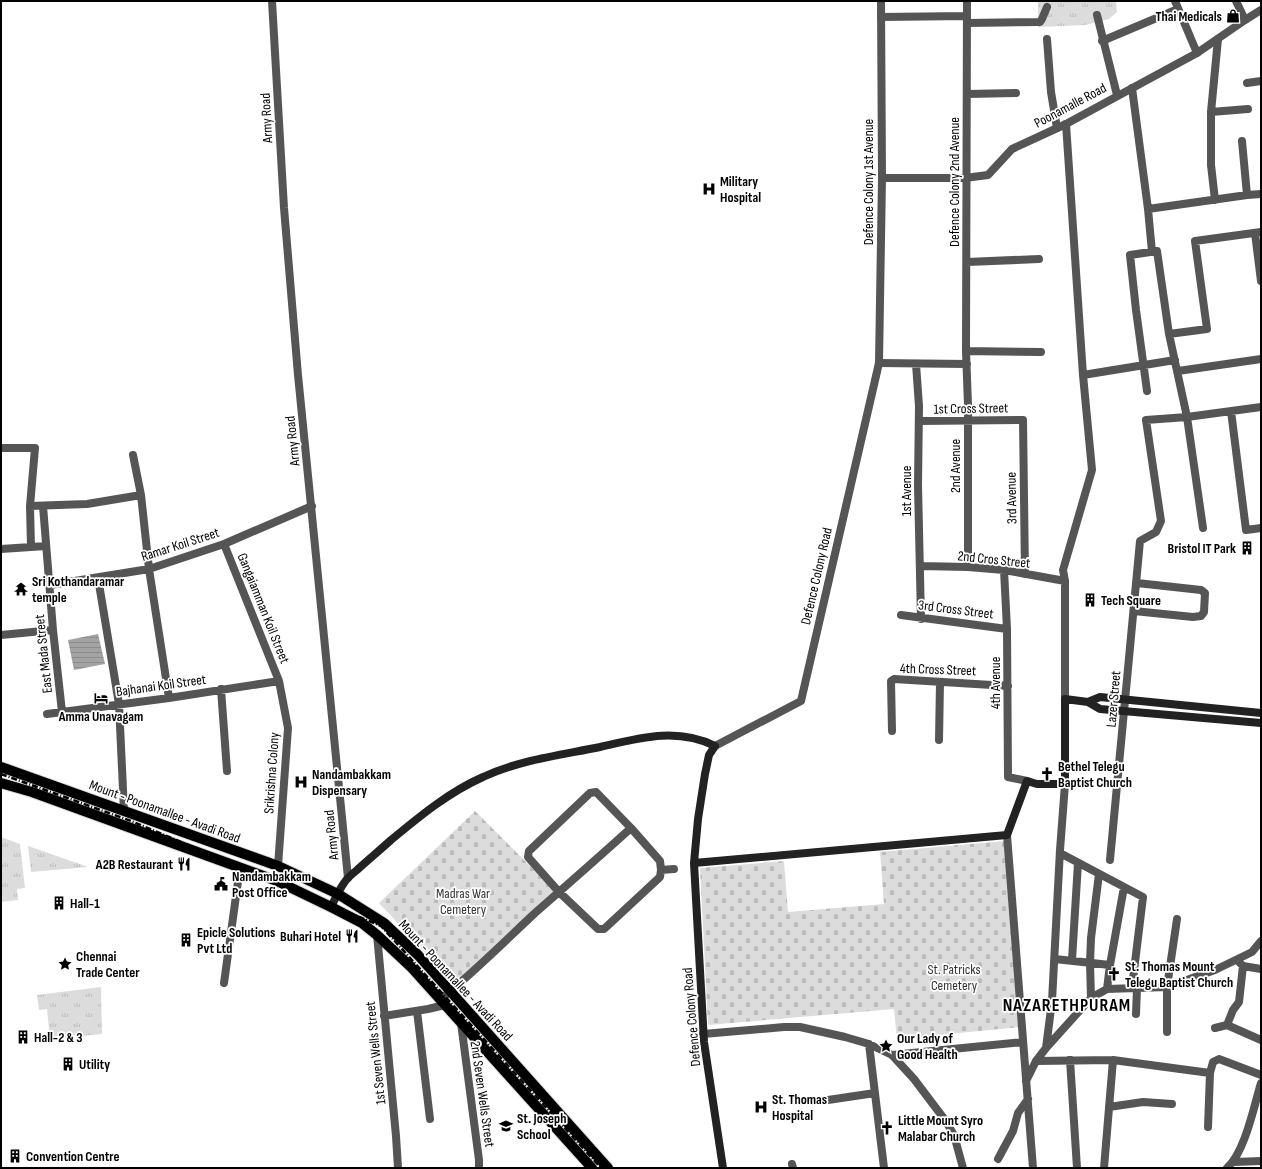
<svg xmlns="http://www.w3.org/2000/svg" width="1262" height="1169" viewBox="0 0 1262 1169" font-family="'Sofia Sans Condensed',sans-serif">
	<style>
		.grass { fill: url(#grass-tufts) }
		.cemetery { fill: url(#cemetery-stones) }
		.water { fill: url(#water-rules) }
		.lines { fill: none; stroke-linecap: round; stroke-linejoin: round }
		.primary-casing { stroke: #dbdbdb; stroke-width: 12 }
		.minor { stroke: #555; stroke-width: 8 }
		.tertiary { stroke: #555; stroke-width: 8 }
		.secondary { stroke: #222; stroke-width: 8 }
		.primary { stroke: #000; stroke-width: 10 }
		.rail { stroke: #000; stroke-width: 2.5; stroke-dasharray: 6 2 1 2; stroke-linecap: butt }
		.labels { text-anchor: middle; stroke-width: 3.5; stroke-linejoin: round; paint-order: stroke }
		.poi-label { font-size: 14px; font-weight: bold; fill: #000; stroke: #fff; text-anchor: start }
		.street-label { font-size: 14px; fill: #000; stroke: #fff }
		.park-label { font-size: 14px; fill: #333; stroke: #fff }
		.district-label { font-size: 18px; font-weight: bold; letter-spacing: 1px; fill: #000; stroke: #fff }
	</style>
	<defs>
		<pattern id="grass-tufts" width="24" height="20" patternUnits="userSpaceOnUse"><rect width="24" height="20" fill="#dcdcdc"/><path d="M3 7l-1-3M5 7V3M7 7l1-3M15 17l-1-3M17 17v-4M19 17l1-3" fill="none" stroke="#bbb"/></pattern>
		<pattern id="cemetery-stones" width="16" height="16" patternUnits="userSpaceOnUse"><rect width="16" height="16" fill="#dcdcdc"/><path d="M2 7V4a2 2 0 0 1 4 0v3zM10 15v-3a2 2 0 0 1 4 0v3z" fill="#bbb"/></pattern>
		<pattern id="water-rules" width="6" height="5" patternUnits="userSpaceOnUse"><rect width="6" height="5" fill="#a3a3a3"/><path d="M0 2.5h6" fill="none" stroke="#8b8b8b"/></pattern>
	</defs>
	<rect width="100%" height="100%" fill="#fff"/>
	<path class="grass" d="M1038 1H1116L1117 12 1109 19 1085 25 1038 27Z
		M1 837 20 844 25 888 17 889 18 900 1 902Z
		M28 846 88 867 31 872Z
		M101 987 102 1034 50 1039 47 1009 39 1010 37 995Z"/>
	<path class="cemetery" d="M475 811 556 892 456 985 379 903Z
		M1005 841 1021 1027 897 1039 894 1009 708 1025 700 868 784 861 788 912 884 904 880 852Z"/>
	<path class="water" d="M98 634 105 664 74 670 68 640Z"/>
	<g class="lines">
		<g class="primary-casing">
			<path id="primary" d="M1 767 278 866 338 894 384 923 418 955 608 1168
				M1 783 32 792 277 881 331 907 362 923 377 935 411 967 592 1168"/>
		</g>
		<path class="minor" d="M967 1 966 351 968 405V567
			M1175 1 1197 53
			M1236 1 1245 20
			M1097 15 1117 95
			M881 17 967 16
			M967 23 1040 22 1042 19 1047 7
			M1047 39 1051 92 1057 128
			M1102 41 1178 9
			M1247 83 1261 81
			M1132 88 1148 209 1152 252
			M967 94 1016 93
			M1211 112 1248 109
			M1247 195 1261 194
			M1215 200 1211 165V112L1218 39
			M1148 209 1247 195 1242 141
			M1255 233 1261 281
			M967 262 1039 259
			M1169 334 1207 329 1195 241 1261 232
			M966 351 1041 352
			M879 363 967 364
			M916 364 919 406 918 485 921 619
			M1178 371 1261 359
			M1083 375 1175 360
			M1147 391 1136 310 1130 255 1157 251 1169 334 1187 417 1203 528
			M1231 411 1246 530 1261 528
			M919 421 1023 420 1025 574
			M1 448H35L30 506 31 547
			M133 455 141 495 149 569 169 698
			M30 506 87 504 141 495
			M43 506 53 630 62 712
			M224 544 279 681 288 728 278 866
			M1 549 46 546
			M920 566 968 567 1004 570 1065 581
			M1004 570 1007 629 1008 777 1027 781
			M98 578 119 704 124 811
			M50 585 149 569 224 544 312 506
			M1134 611 1193 617 1201 616 1204 612 1205 593 1201 590 1137 583
			M901 615 1007 629
			M1 635 53 630
			M221 689 227 771
			M1065 699V581L1063 570 1092 470 1083 375 1066 124
			M47 714 169 698 279 681
			M892 731 891 681 894 679 1008 686
			M939 740 940 682
			M1007 835 1033 1168
			M1060 853 1143 897 1132 987
			M1110 860 1140 541 1156 532 1161 521 1146 420 1187 417 1261 407
			M661 870 674 869
			M377 935 396 1136 398 1168
			M1055 959 1110 965
			M1072 960 1078 863
			M1239 962 1243 966 1261 969
			M224 983 240 867
			M1107 989 1110 965 1124 887
			M1091 998 1090 963 1091 938 1099 874
			M441 999C474 972 504 942 535 913 567 885 599 857 631 828L596 792 590 793 529 851 528 857 559 892 598 929H604L660 877 661 870 660 861 631 828
			M417 1011 430 1119
			M1136 1014 1137 988
			M384 1016 428 1009 445 1005
			M461 1023 479 1160V1168
			M1227 1025 1233 1010 1239 1002 1243 966
			M1215 1028 1227 1025 1261 1040
			M1167 1032V987L1177 919
			M703 1034 784 1027H800L845 1037 869 1044 892 1055 914 1079 945 1120 954 1135 963 1168
			M869 1044 884 1168
			M1046 1048 1052 1001 1060 850 1065 784
			M892 1055 1023 1042
			M1070 1060 1077 1168
			M1036 1061 1113 1060 1210 1073
			M1026 1081 1036 1061 1046 1048 1091 998 1107 989 1167 987 1215 970 1252 952 1261 941
			M828 1100 875 1093
			M1109 1107 1143 1102 1172 1104
			M1208 1127 1210 1073 1213 1062 1219 1059 1261 1075
			M998 1159 1013 1131 1018 1113 1028 1099
			M1234 1162 1261 1161
			M792 1164 793 1168
			M1104 1168 1113 1060
			M1227 1168C1245 1152 1254 1106 1261 1083"/>
		<path class="tertiary" d="M272 1 284 208 298 375 348 878
			M882 178H965L988 175 1012 149 1066 124 1197 53 1245 20 1261 10
			M715 746 801 701 879 363 882 178 881 1"/>
		<path class="secondary" d="M1088 702 1100 697 1261 713
			M694 863 1007 835 1027 781 1037 784H1065V699L1088 702 1100 709 1261 723
			M331 907C335 899 339 890 344 883 347 878 352 874 357 870 368 860 380 850 391 840 420 816 449 792 483 777 519 760 561 755 600 747 639 738 677 727 715 746L709 755 705 774 698 819 694 863 704 1042 723 1168"/>
		<use href="#primary" class="primary"/>
		<path class="rail" d="M1 774 131 821 381 926 601 1168"/>
	</g>
	<defs>
		<g id="shop-bare" transform="scale(1.08)"><path d="M-5-2.5h2.3a2.7 3.5 0 0 1 5.4 0H5L5.5 6h-11ZM-1.5-2.5h3a1.5 2.3 0 0 0-3 0Z" fill="#000" stroke="#fff" stroke-width="2.5" paint-order="stroke"/></g>
		<g id="hospital-bare" transform="scale(1.08)"><path d="M-5-5h3v3.5h4V-5h3V5h-3V1.5h-4V5h-3Z" fill="#000" stroke="#fff" stroke-width="2.5" paint-order="stroke"/></g>
		<g id="building-bare" transform="scale(1.08)"><path d="M-4-6H4V6H1V3H-1V6H-4ZM-2.5-4.3h1.7v1.8h-1.7ZM.8-4.3h1.7v1.8H.8ZM-2.5-1h1.7V.8h-1.7ZM.8-1h1.7V.8H.8Z" fill="#000" stroke="#fff" stroke-width="2.5" paint-order="stroke"/></g>
		<g id="temple-bare" transform="scale(1.08)"><path d="M0-6L5-2H3V0L6.5 2.5H4V6H1.5V3h-3V6H-4V2.5H-6.5L-3 0V-2H-5Z" fill="#000" stroke="#fff" stroke-width="2.5" paint-order="stroke"/></g>
		<g id="hotel-bare" transform="scale(1.08)"><path d="M-6-4.5h1.5V1H6V5H4.5V3h-9V5H-6ZM-4 0a1.8 1.8 0 1 1 3.6 0ZM.5 0V-2.5h3Q6-2.5 6 0Z" fill="#000" stroke="#fff" stroke-width="2.5" paint-order="stroke"/></g>
		<g id="church-bare" transform="scale(1.08)"><path d="M-1.2-6h2.4v3.5h3.3v2.4h-3.3V6h-2.4V-.1h-3.3v-2.4h3.3Z" fill="#000" stroke="#fff" stroke-width="2.5" paint-order="stroke"/></g>
		<g id="restaurant-bare" transform="scale(1.08)"><path d="M-5-6h1v4h1v-4h1v4h1v-4h1v5L-1.5 .5V6h-2V.5L-5-1ZM5-6V6H3V1.5H1.5Q1.5-4 5-6Z" fill="#000" stroke="#fff" stroke-width="2.5" paint-order="stroke"/></g>
		<g id="civic-bare" transform="scale(1.08)"><path d="M-.6-6.5H3V-4.5H.6V-3L4-1V1h2V6H-6V1h2V-1L-.6-3ZM-1.2 2.5V6h2.4V2.5Z" fill="#000" stroke="#fff" stroke-width="2.5" paint-order="stroke"/></g>
		<g id="sight-bare" transform="scale(1.08)"><path d="M0-6L1.8-2.2L6-1.7L2.9 1.2L3.7 5.4L0 3.3L-3.7 5.4L-2.9 1.2L-6-1.7L-1.8-2.2Z" fill="#000" stroke="#fff" stroke-width="2.5" paint-order="stroke"/></g>
		<g id="school-bare" transform="scale(1.08)"><path d="M0-5L7-2L0 1L-7-2ZM-4 1L0 2.5L4 1V4Q0 6-4 4Z" fill="#000" stroke="#fff" stroke-width="2.5" paint-order="stroke"/></g>
	</defs>
	<g fill-rule="evenodd">
		<use href="#shop-bare" x="1233" y="16"/>
		<use href="#hospital-bare" x="709" y="189"/>
		<use href="#building-bare" x="1247" y="548"/>
		<use href="#temple-bare" x="21" y="589"/>
		<use href="#building-bare" x="1090" y="600"/>
		<use href="#hotel-bare" x="101" y="698"/>
		<use href="#church-bare" x="1047" y="774"/>
		<use href="#hospital-bare" x="301" y="782"/>
		<use href="#restaurant-bare" x="184" y="864"/>
		<use href="#civic-bare" x="221" y="884"/>
		<use href="#building-bare" x="59" y="903"/>
		<use href="#restaurant-bare" x="352" y="936"/>
		<use href="#building-bare" x="186" y="940"/>
		<use href="#sight-bare" x="65" y="964"/>
		<use href="#church-bare" x="1114" y="974"/>
		<use href="#building-bare" x="23" y="1037"/>
		<use href="#sight-bare" x="886" y="1046"/>
		<use href="#building-bare" x="68" y="1064"/>
		<use href="#hospital-bare" x="761" y="1107"/>
		<use href="#school-bare" x="506" y="1126"/>
		<use href="#church-bare" x="887" y="1128"/>
		<use href="#building-bare" x="15" y="1156"/>
	</g>
	<g class="labels">
		<g class="poi-label">
			<text x="1222" y="21" text-anchor="end">Thai Medicals</text>
			<text x="720" y="186">Military<tspan x="720" dy="16">Hospital</tspan></text>
			<text x="1236" y="553" text-anchor="end">Bristol IT Park</text>
			<text x="32" y="586">Sri Kothandaramar<tspan x="32" dy="16">temple</tspan></text>
			<text x="1101" y="605">Tech Square</text>
			<text x="101" y="721" text-anchor="middle">Amma Unavagam</text>
			<text x="1058" y="771">Bethel Telegu<tspan x="1058" dy="16">Baptist Church</tspan></text>
			<text x="312" y="779">Nandambakkam<tspan x="312" dy="16">Dispensary</tspan></text>
			<text x="173" y="869" text-anchor="end">A2B Restaurant</text>
			<text x="232" y="881">Nandambakkam<tspan x="232" dy="16">Post Office</tspan></text>
			<text x="70" y="908">Hall-1</text>
			<text x="197" y="937">Epicle Solutions<tspan x="197" dy="16">Pvt Ltd</tspan></text>
			<text x="341" y="941" text-anchor="end">Buhari Hotel</text>
			<text x="76" y="961">Chennai<tspan x="76" dy="16">Trade Center</tspan></text>
			<text x="1125" y="971">St. Thomas Mount<tspan x="1125" dy="16">Telegu Baptist Church</tspan></text>
			<text x="34" y="1042">Hall-2 &amp; 3</text>
			<text x="897" y="1043">Our Lady of<tspan x="897" dy="16">Good Health</tspan></text>
			<text x="79" y="1069">Utility</text>
			<text x="772" y="1104">St. Thomas<tspan x="772" dy="16">Hospital</tspan></text>
			<text x="517" y="1123">St. Joseph<tspan x="517" dy="16">School</tspan></text>
			<text x="898" y="1125">Little Mount Syro<tspan x="898" dy="16">Malabar Church</tspan></text>
			<text x="26" y="1161">Convention Centre</text>
		</g>
		<g class="street-label">
			<text transform="translate(1070 105) rotate(-28)" y="5">Poonamalle Road</text>
			<text transform="translate(266 118) rotate(-93)" y="5">Army Road</text>
			<text transform="translate(868 182) rotate(-90)" y="5">Defence Colony 1st Avenue</text>
			<text transform="translate(954 182) rotate(-90)" y="5">Defence Colony 2nd Avenue</text>
			<text transform="translate(971 408) rotate(-1)" y="5">1st Cross Street</text>
			<text transform="translate(292 441) rotate(-96)" y="5">Army Road</text>
			<text transform="translate(955 466) rotate(-90)" y="5">2nd Avenue</text>
			<text transform="translate(906 491) rotate(-90)" y="5">1st Avenue</text>
			<text transform="translate(1011 498) rotate(-91)" y="5">3rd Avenue</text>
			<text transform="translate(180 544) rotate(-18)" y="5">Ramar Koil Street</text>
			<text transform="translate(994 559) rotate(6)" y="5">2nd Cros Street</text>
			<text transform="translate(816 576) rotate(-77)" y="5">Defence Colony Road</text>
			<text transform="translate(264 608) rotate(68)" y="5">Gangaiamman Koil Street</text>
			<text transform="translate(956 609) rotate(7)" y="5">3rd Cross Street</text>
			<text transform="translate(43 654) rotate(-96)" y="5">East Mada Street</text>
			<text transform="translate(938 669) rotate(2)" y="5">4th Cross Street</text>
			<text transform="translate(995 683) rotate(-90)" y="5">4th Avenue</text>
			<text transform="translate(161 685) rotate(-8)" y="5">Bajhanai Koil Street</text>
			<text transform="translate(1113 699) rotate(-85)" y="5">Lazer Street</text>
			<text transform="translate(271 773) rotate(-86)" y="5">Srikrishna Colony</text>
			<text transform="translate(165 811) rotate(20)" y="5">Mount - Poonamallee - Avadi Road</text>
			<text transform="translate(331 835) rotate(-96)" y="5">Army Road</text>
			<text transform="translate(456 980) rotate(47)" y="5">Mount - Poonamallee - Avadi Road</text>
			<text transform="translate(691 1017) rotate(-95)" y="5">Defence Colony Road</text>
			<text transform="translate(375 1053) rotate(-96)" y="5">1st Seven Wells Street</text>
			<text transform="translate(483 1094) rotate(82)" y="5">2nd Seven Wells Street</text>
		</g>
		<g class="park-label">
			<text x="463" y="898">Madras War<tspan x="463" dy="16">Cemetery</tspan></text>
			<text x="954" y="974">St. Patricks<tspan x="954" dy="16">Cemetery</tspan></text>
		</g>
		<g class="district-label">
			<text x="1067" y="1011">NAZARETHPURAM</text>
		</g>
	</g>
	<rect width="1262" height="1169" fill="none" stroke="#000000" stroke-width="4"/>
</svg>
